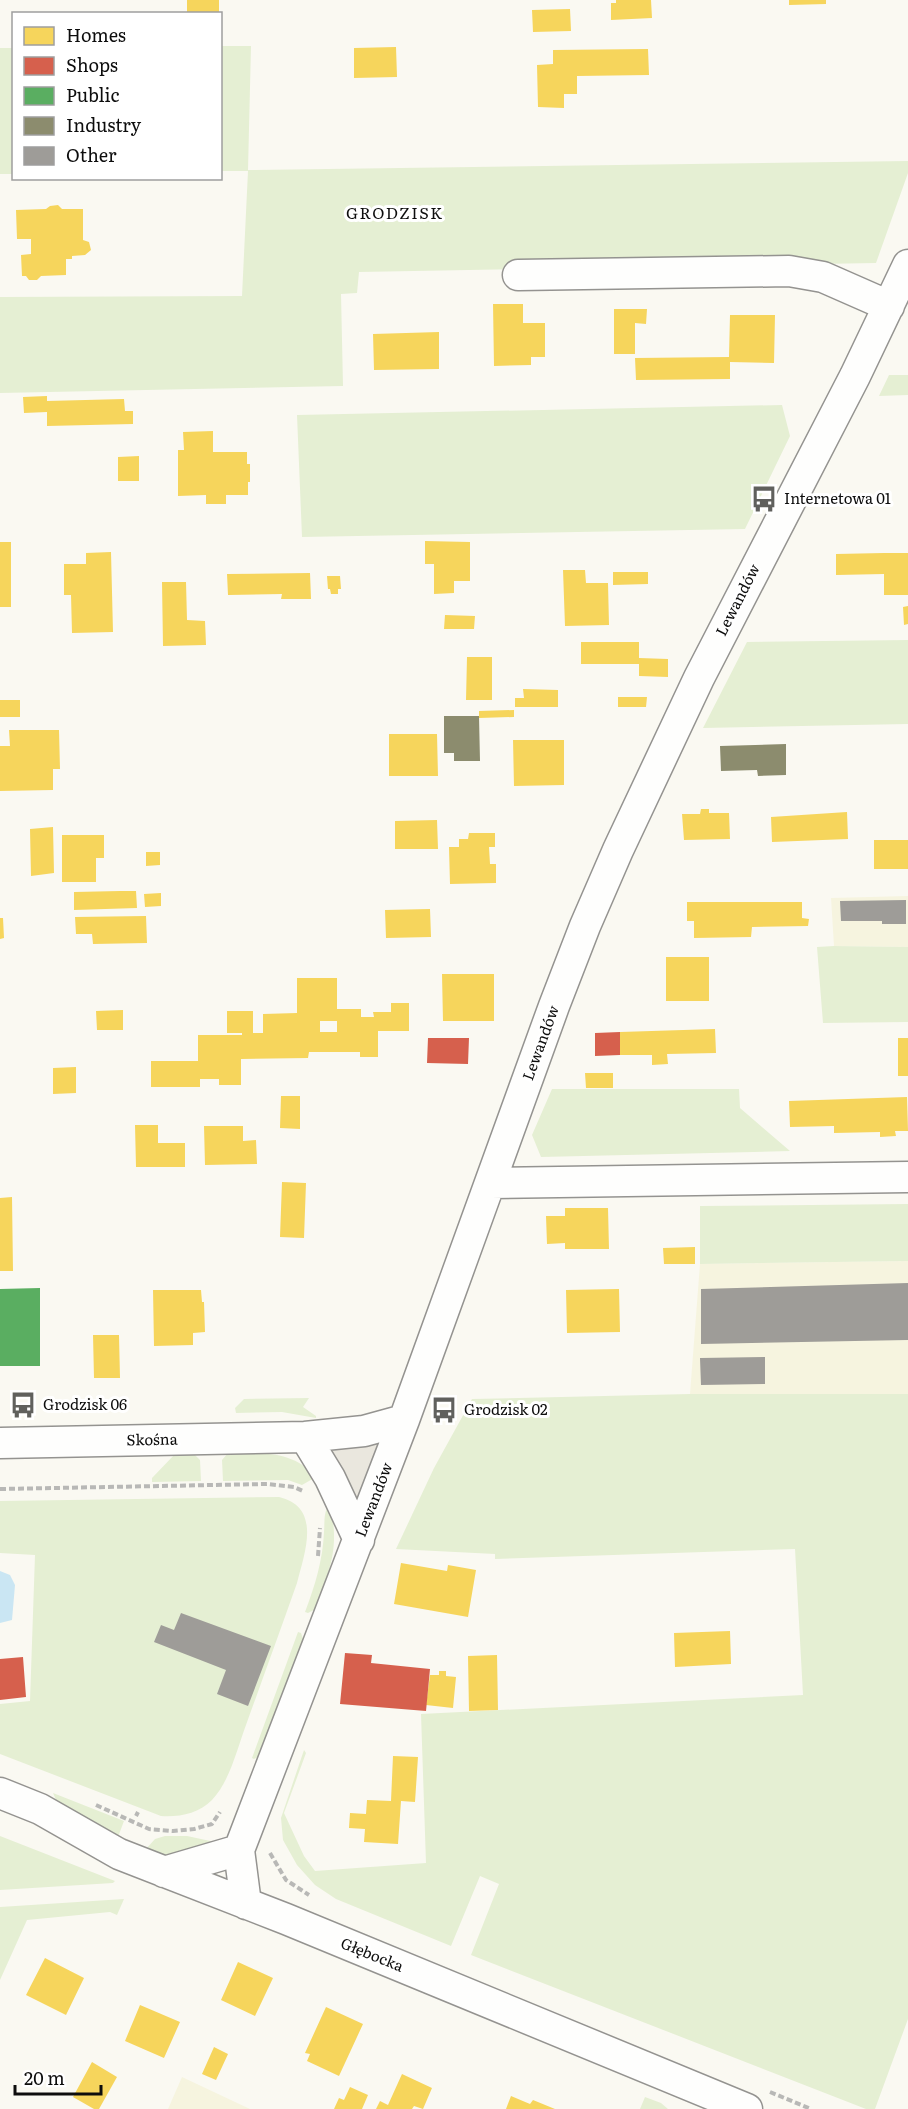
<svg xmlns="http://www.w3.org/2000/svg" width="908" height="2109" viewBox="0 0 908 2109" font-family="Literata,serif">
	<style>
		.farmland { fill: #f6f4df }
		.green { fill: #e5efd3 }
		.plaza { fill: #eae7de }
		.water { fill: #cae6f3 }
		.homes { fill: #f6d55c; fill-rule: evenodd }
		.shops { fill: #d6604d }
		.public { fill: #5aae61 }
		.industry { fill: #8c8c6e }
		.building { fill: #9e9c98 }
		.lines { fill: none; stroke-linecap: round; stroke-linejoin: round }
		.minor-casing { stroke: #949390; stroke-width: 33 }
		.path { stroke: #b8b8b6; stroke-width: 4; stroke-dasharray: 6 3; stroke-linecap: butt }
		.minor { stroke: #fefefd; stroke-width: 30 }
		.labels { text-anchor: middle; stroke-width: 6; stroke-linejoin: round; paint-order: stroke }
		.poi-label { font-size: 15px; fill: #0d0d0d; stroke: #fff; text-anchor: start }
		.street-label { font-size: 15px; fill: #0d0d0d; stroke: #fff }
		.neighbourhood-label { font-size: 16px; letter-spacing: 1.5px; fill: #0d0d0d; stroke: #fff }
	</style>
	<rect width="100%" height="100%" fill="#faf9f2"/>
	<path class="farmland" d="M908 896V947L834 946 831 898Z
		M908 1261V1394H690L700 1264Z
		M182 2077 250 2109H168Z"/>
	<path class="green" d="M221 46H251L248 170 908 161V173L876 263 359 272 357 293 341 294 343 386 0 393V297L242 296 248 171H221Z
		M0 48H13V174H0Z
		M889 375H908V395L879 396Z
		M782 405 790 436 745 529 302 537 297 415Z
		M908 640V724L703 728 747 642Z
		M834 946 908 947V1022L823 1023 817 947Z
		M552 1089H739L740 1108 790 1151 541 1157 532 1135Z
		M908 1204V1261L700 1264V1206Z
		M690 1394H908V2019L875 2109H866L471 1955 499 1884 480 1876 451 1946 336 1899 315 1885 297 1865 283 1840 281 1818 304 1750 306 1753 284 1813 304 1856 315 1871 426 1863 421 1714 803 1695 795 1549 495 1559V1554L396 1549 434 1468 472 1399Z
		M309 1398 303 1407 316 1416V1418L282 1412 236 1413 235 1408 244 1399Z
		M228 1453C261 1453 293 1450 316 1477L302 1485 288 1480 223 1481 222 1460Z
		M175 1454H194L200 1460 201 1481 152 1482V1478Z
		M279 1497C322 1507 305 1552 297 1583 280 1631 263 1678 246 1725 237 1749 230 1781 212 1800 198 1814 180 1817 161 1816L0 1754V1704L30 1701 35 1555 0 1553V1501Z
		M330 1504C340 1548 330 1568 316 1609L308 1613 305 1612C315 1586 323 1559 324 1532 325 1521 323 1512 330 1504Z
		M298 1632 301 1633 304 1642 268 1732 269 1737 262 1755 254 1759 252 1758Z
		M53 1793 124 1821 118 1837 57 1802Z
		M0 1836 115 1881 113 1883 0 1890Z
		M165 1836H187L215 1842 170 1857 146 1849 155 1839Z
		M124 1899 117 1915 110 1912 27 1920 0 1980V1907Z
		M645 2097 661 2103 668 2109H640Z"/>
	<path class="plaza" d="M382 1437 361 1512 327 1449Z"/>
	<path class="water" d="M0 1571 10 1575 15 1585 12 1620 0 1623Z"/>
	<path class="homes" d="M187 0H219V14H187Z
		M616 0H651L652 18 611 20V3H616Z
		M789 0H826V4L789 5Z
		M570 9 571 31 533 32 532 10Z
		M396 47 397 77 354 78V48Z
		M648 49 649 75 577 76V94H564V108L538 107 537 65 553 64V50Z
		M58 205 62 209H83V240L89 242 91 250 85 255 72 256V259H66V275L41 276 37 280H29L26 276H22L21 255 31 254V239H17L16 210 46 209 50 206Z
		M493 304H523V323H545V357H531V365L494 366Z
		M614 309H647L646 324 635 323V354H614Z
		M730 315H775L774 363 730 362V379L636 380 635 358 729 357Z
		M439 332V369L374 370 373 334Z
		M47 396V401L124 399 125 411H133V424L47 426V412L24 413 23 397Z
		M213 431V452H247V464H250V482H248V495H226V504H206V495L178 496V450H184L183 432Z
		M139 456V481H118V457Z
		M425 541 470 542V581H454V593L434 594V564H425Z
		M0 542H11V607H0Z
		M111 552 113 632 72 633 71 595H64V564H86V553Z
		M884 553H908V595H884V574L836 575V554Z
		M563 570H585L586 583H608L609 625 565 626Z
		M613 572H648V584L613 585Z
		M310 573 311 599H281L282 594 228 595 227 574Z
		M327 576H340L341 589H338V594H331L330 589H328Z
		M162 582H186L187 620 205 621 206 645 163 646Z
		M908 606V624L904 625 903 607Z
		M445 615 475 616 474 629H444Z
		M581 642H639V658L668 659V677L639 676V664H581Z
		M467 657H492V700H466Z
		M523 689 558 690V707H515V698H524Z
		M618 697H647L646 707H618Z
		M0 700H20V717H0Z
		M514 710V717L479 718V711Z
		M9 730H59L60 769H53V790L0 791V746H10Z
		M389 734H437L438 776H389Z
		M513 740H564V785L514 786Z
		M701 809H709V813H729L730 839 684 840 682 814H700Z
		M847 812 848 839 772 842 771 817Z
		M437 820 438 849H395V821Z
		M53 827 54 873 31 876 30 829Z
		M469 833H495V847H489L490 864H496V883L450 884 449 847H459V839H468Z
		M62 835H104V858H96V882H62Z
		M874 840H908V869H874Z
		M146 852H160V865L146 866Z
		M120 891H136L137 908 74 910V892Z
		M161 893V906L145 907 144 894Z
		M687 902H802V918L809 919 808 926 752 927 751 937 694 938V921H687Z
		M430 909 431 937 386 938 385 910Z
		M146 916 147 943 93 944 92 934H76L75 917Z
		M0 918H3L4 938 0 939Z
		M666 957H709V1001H666Z
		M442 974H494V1021H443Z
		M297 978H337V1009H361V1017H374L373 1012H391V1003H409V1031H378V1057H360V1052H309L308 1058 241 1059V1085H219V1079H200V1087H151V1061H198V1035H242V1033H227V1011H253V1033H263V1014L297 1013ZM320 1021H337V1032H320Z
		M123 1010V1030H97L96 1011Z
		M715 1029 716 1053 667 1054 668 1064 652 1065V1055H620V1032Z
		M898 1038H908V1076H898Z
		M76 1067V1093L53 1094V1068Z
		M585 1073H613V1088H586Z
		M281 1096H300V1129L280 1128Z
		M907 1097 908 1131H895L896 1136 880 1137V1132L834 1133V1126L790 1127 789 1101Z
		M135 1125H158V1143H185V1167H136Z
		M204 1126H243V1141L256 1140 257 1164 205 1165Z
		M282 1182 306 1183 304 1238 280 1237Z
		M12 1197 13 1271H0V1198Z
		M565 1208H608L609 1249H565V1243L547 1244 546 1216H565Z
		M695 1247V1264H664L663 1248Z
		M619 1289 620 1332 567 1333 566 1290Z
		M153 1290H201L202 1302H204L205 1332 193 1333V1345L154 1346Z
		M93 1335H119L120 1378H94Z
		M401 1563 447 1571 448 1565 476 1570 468 1617 394 1604Z
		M730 1631 731 1664 675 1667 674 1633Z
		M497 1655 498 1710 469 1711 468 1656Z
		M439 1671H446V1676L456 1677 453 1708 426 1705 430 1675H439Z
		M393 1756 418 1757 415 1802 401 1801 398 1844 364 1842 365 1829 349 1828 350 1813 366 1814 367 1800 391 1801Z
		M45 1958 84 1978 66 2015 26 1995Z
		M238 1962 273 1978 255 2016 221 2000Z
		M140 2005 180 2022 164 2058 125 2041Z
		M326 2007 363 2024 339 2076 307 2061 310 2054 305 2053Z
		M214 2047 228 2054 216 2080 202 2074Z
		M92 2062 117 2077 99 2109H94L73 2097Z
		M402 2074 432 2088 423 2109 414 2106 412 2109H376L380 2101 388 2105Z
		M350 2087 368 2095 362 2109H334L339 2098 344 2100Z
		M511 2096 530 2104 533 2100 555 2109H506Z"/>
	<path class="shops" d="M620 1032V1055L595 1056V1033Z
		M428 1038H469L468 1064 427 1063Z
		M345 1653 372 1655 371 1663 430 1669 426 1711 340 1704Z
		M23 1657 26 1697 0 1700V1659Z"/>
	<path class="public" d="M40 1288V1366H0V1289Z"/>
	<path class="industry" d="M444 716H479L480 761H454V753H444Z
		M786 744V775L758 776 757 770 721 771 720 746Z"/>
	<path class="building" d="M906 900V924H882V921H841L840 901Z
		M908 1283V1340L701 1344V1289Z
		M765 1357V1384L701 1385 700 1358Z
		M120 1401V1408H96V1402Z
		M11 1403H35V1410H11Z
		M181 1613 271 1646 248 1706 217 1694 226 1670 154 1642 161 1625 174 1630Z"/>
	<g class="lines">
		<g class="minor-casing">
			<path id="minor" d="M518 275 789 271 823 277 889 306
				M491 1183 908 1177
				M305 1437 330 1478 359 1540
				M0 1443 305 1437 364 1431 404 1420
				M0 1793 40 1809 119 1854 286 1919 747 2109
				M164 1872 239 1850
				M246 1904 239 1850 404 1420 554 1006 585 926 618 850 699 678 855 376 908 265"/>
		</g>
		<path class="path" d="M0 1489 267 1484 294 1487 303 1491
			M318 1556 320 1528
			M96 1805 149 1829 173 1831 194 1829 212 1824 220 1812
			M136 1816 138 1812
			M270 1853 286 1880 309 1895
			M770 2092 811 2109"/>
		<use href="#minor" class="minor"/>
	</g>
	<defs>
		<g id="bus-bare" transform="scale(2.07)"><path d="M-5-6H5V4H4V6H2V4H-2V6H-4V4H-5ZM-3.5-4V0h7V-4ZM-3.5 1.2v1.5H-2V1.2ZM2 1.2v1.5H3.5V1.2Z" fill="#60605d" stroke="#fff" stroke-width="2.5" paint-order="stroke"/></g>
	</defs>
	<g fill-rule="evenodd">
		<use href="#bus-bare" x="764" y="499"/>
		<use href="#bus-bare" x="23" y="1405"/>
		<use href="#bus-bare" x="444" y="1410"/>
	</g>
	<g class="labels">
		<g class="poi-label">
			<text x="784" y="504">Internetowa 01</text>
			<text x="43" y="1410">Grodzisk 06</text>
			<text x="464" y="1415">Grodzisk 02</text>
		</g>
		<g class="street-label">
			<text transform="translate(738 600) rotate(-63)" y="5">Lewandów</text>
			<text transform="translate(541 1043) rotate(-70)" y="5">Lewandów</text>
			<text transform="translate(152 1440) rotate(-1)" y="5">Skośna</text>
			<text transform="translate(374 1500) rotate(-69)" y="5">Lewandów</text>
			<text transform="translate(372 1955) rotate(22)" y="5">Głębocka</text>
		</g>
		<g class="neighbourhood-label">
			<text x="395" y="219">GRODZISK</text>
		</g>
	</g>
	<rect x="12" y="12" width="210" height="168" fill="#ffffff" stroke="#9e9e9e" stroke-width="1.5"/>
	<rect x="24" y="27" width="30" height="18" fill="#f6d55c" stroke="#9e9e9e" stroke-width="1.5"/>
	<text x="66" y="42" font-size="18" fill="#0d0d0d">Homes</text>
	<rect x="24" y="57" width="30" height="18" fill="#d6604d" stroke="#9e9e9e" stroke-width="1.5"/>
	<text x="66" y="72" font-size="18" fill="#0d0d0d">Shops</text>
	<rect x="24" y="87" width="30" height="18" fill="#5aae61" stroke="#9e9e9e" stroke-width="1.5"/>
	<text x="66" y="102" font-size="18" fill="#0d0d0d">Public</text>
	<rect x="24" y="117" width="30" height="18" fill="#8c8c6e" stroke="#9e9e9e" stroke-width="1.5"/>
	<text x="66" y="132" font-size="18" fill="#0d0d0d">Industry</text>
	<rect x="24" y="147" width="30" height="18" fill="#9e9c98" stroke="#9e9e9e" stroke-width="1.5"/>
	<text x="66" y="162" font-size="18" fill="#0d0d0d">Other</text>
	<path d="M15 2085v9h86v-9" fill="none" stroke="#0d0d0d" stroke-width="3"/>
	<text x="24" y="2085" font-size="18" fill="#0d0d0d" stroke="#ffffff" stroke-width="4.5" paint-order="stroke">20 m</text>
</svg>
